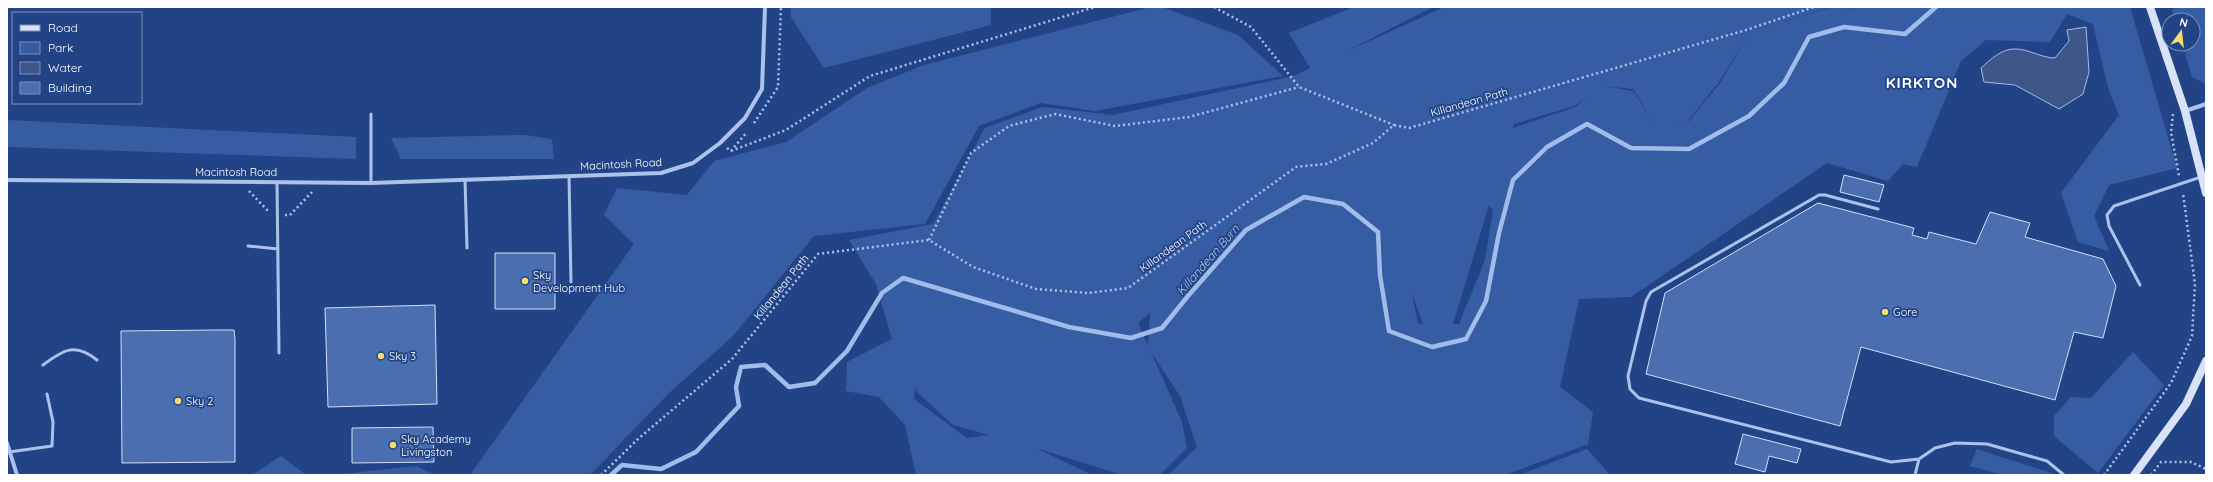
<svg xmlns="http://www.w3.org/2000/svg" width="2213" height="482" viewBox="0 0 2213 482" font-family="Quicksand,sans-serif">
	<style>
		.green { fill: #365da4; fill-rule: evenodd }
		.water { fill: #3f5788; stroke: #a1bceb }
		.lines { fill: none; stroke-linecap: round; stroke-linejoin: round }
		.stream { stroke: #a1bceb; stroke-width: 4.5 }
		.building { fill: #4b6eb0; stroke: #d2dff7 }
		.path { stroke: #adc2ea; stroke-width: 2.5; stroke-dasharray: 2 3; stroke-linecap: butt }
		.service { stroke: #adc2ea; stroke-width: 3 }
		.minor { stroke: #adc2ea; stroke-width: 4 }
		.secondary { stroke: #d8e3f8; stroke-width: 8 }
		.poi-dot { fill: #f5dc6f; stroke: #224487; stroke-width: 1.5 }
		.labels { text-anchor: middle; stroke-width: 3.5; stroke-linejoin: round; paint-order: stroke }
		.street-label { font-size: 11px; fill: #fff; stroke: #224487 }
		.poi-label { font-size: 11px; fill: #fff; stroke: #224487; text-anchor: start }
		.water-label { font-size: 12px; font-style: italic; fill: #b9cdf1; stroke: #224487 }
		.district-label { font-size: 15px; font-weight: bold; letter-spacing: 1px; fill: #fff; stroke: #224487 }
	</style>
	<rect width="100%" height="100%" fill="#224487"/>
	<path class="green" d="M791 7H991V25L824 68 791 17Z
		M1151 7H1162L1238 35 1283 76 1095 111 1041 103 979 126 925 224 814 236 733 336 669 393 590 475H470L634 244 604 215 617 188 687 195 714 161 786 142 867 88 924 65Z
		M1354 7H1433L1343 53 1444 7H1831L1750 32 1833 7H1842L1857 11 1845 7H2130L2177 168 2109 185 2094 216 2109 251 2078 242 2061 193 2119 115 2108 88 2093 24 2067 14 2050 42 1986 40 1961 61 1917 167 1903 164 1888 181 1827 163 1631 297 1579 299 1560 387 1593 412 1588 444 1505 475H1168L1197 447 1180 396 1151 352 1182 422 1187 448 1160 475H1122L1036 448 1092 475H916L905 425 879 397 846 391 847 362 892 339 876 284 849 240 933 224 985 128 1043 107 1113 115 1294 76 1310 68 1289 33ZM1749 34 1720 83 1688 122 1672 124 1687 122 1719 82ZM1604 86 1633 89 1656 126 1633 91ZM1586 98 1575 107 1513 128 1514 124 1574 106ZM1489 205 1493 210 1485 260 1459 324H1453ZM1412 293 1423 324H1418ZM1150 313 1148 346 1138 323ZM915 387 918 393 953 425 989 435 967 438 914 399Z
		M2177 7H2206V84L2192 77 2182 44H2193V20H2175L2172 10Z
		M7 120 356 137V159L7 147Z
		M524 135 552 139 554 159H401L391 138Z
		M2133 352 2164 385 2098 473 2054 436V416L2071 397 2091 398Z
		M1587 449 1610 475H1519Z
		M1977 449 2051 473 2054 475H2003L1970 466Z
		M281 456 306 475H252Z
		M416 466 435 475H333Z"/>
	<path class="water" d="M2086 27 2089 72 2083 94 2059 109 2015 85 1984 82 1981 68C1990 60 2002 48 2016 49 2028 49 2042 58 2055 58L2069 41 2067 30Z"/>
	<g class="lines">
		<path class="stream" d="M611 475 622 465 661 469 696 452 739 406 736 387 741 367 765 365 789 387 815 383 847 351 882 293 903 278 1069 327 1131 338 1162 328 1188 296 1246 230 1304 197 1343 204 1378 232 1380 275 1389 331 1432 347 1466 339 1486 301 1499 233 1513 180 1547 147 1587 124 1631 148 1689 149 1749 116 1784 83 1809 37 1844 27 1905 34 1936 7"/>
	</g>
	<path class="building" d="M1844 175 1884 185 1879 202 1840 192Z
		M1818 203 1914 228 1912 235 1927 239 1929 232 1976 244 1990 212 2030 223 2025 237 2103 259 2116 286 2103 338 2074 332 2055 400 1861 347 1840 426 1646 374 1665 293Z
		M495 253H555V309H495Z
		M435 305 437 404 328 407 325 308Z
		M218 330H234L235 339V462L122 463 121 331Z
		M433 427 434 462 352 463V428Z
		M1743 434 1801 449 1797 463 1769 456 1765 472 1735 464Z"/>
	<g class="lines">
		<path class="path" d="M1214 7 1251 27 1299 87 1394 125
			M2173 114 2171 132 2179 176
			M754 123 778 87 781 7
			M727 148 731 151 786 130 870 76 1095 7
			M731 151 747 132
			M249 191 269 212
			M285 215H290L312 192
			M929 240 971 153 1009 126 1055 114 1115 126 1189 117 1299 87
			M601 475 638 439 732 359 818 254 929 240 973 267 1036 289 1088 293 1128 288 1296 167 1326 164 1373 143 1394 125 1409 128 1746 30 1814 7
			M2104 475 2171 383 2192 336 2195 284 2183 193
			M2151 475 2161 462H2191L2206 469"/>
		<path class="service" d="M569 176 571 282
			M465 180 467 248
			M277 182 279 353
			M371 183V114
			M1878 209 1825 195H1819L1651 292 1646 301 1628 376 1630 389 1639 398 1891 462 1919 459
			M248 246 278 249
			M2140 285 2109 226 2107 215 2114 206 2201 177
			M43 365C63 350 75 342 97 360
			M9 452 52 446 53 422 47 394
			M1915 475 1919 459 1935 448 1955 443 1987 444 2047 461 2064 475"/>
		<path class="minor" d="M2185 111 2206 104
			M7 180 371 183 661 173 693 163 720 143 745 118 762 89 765 7
			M7 443 17 475"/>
		<path class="secondary" d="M2150 7 2185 111 2206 193
			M2134 475 2186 404 2206 361"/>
	</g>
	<g class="poi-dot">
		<circle cx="525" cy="281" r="4"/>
		<circle cx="1885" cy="312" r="4"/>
		<circle cx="381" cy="356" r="4"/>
		<circle cx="178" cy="401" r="4"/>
		<circle cx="393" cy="445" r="4"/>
	</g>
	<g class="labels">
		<g class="street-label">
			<text transform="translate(1469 102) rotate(-16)" y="4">Killandean Path</text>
			<text transform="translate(621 164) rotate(-3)" y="4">Macintosh Road</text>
			<text x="236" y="176">Macintosh Road</text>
			<text transform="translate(1173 246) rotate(-36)" y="4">Killandean Path</text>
			<text transform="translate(781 287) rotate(-51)" y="4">Killandean Path</text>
		</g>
		<g class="poi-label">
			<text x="533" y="279">Sky<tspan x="533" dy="13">Development Hub</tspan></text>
			<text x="1893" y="316">Gore</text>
			<text x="389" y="360">Sky 3</text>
			<text x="186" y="405">Sky 2</text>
			<text x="401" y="443">Sky Academy<tspan x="401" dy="13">Livingston</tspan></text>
		</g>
		<g class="water-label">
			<text transform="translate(1208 260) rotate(-49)" y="4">Killandean Burn</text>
		</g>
		<g class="district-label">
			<text x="1922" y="88">KIRKTON</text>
		</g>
	</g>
	<rect width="2213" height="482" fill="none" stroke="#ffffff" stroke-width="16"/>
	<rect x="12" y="12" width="130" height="92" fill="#224487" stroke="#7a8fb7"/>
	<rect x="20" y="25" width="20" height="6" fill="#d8e3f8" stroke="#7a8fb7"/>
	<text x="48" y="32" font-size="12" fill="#ffffff">Road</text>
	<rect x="20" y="42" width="20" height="12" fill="#365da4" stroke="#7a8fb7"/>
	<text x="48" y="52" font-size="12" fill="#ffffff">Park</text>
	<rect x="20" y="62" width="20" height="12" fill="#3f5788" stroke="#7a8fb7"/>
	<text x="48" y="72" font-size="12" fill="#ffffff">Water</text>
	<rect x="20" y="82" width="20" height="12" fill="#4b6eb0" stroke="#7a8fb7"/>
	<text x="48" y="92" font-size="12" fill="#ffffff">Building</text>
	<g transform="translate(2181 32) rotate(15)"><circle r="19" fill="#224487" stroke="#7a8fb7"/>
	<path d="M0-3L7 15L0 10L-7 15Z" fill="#f5dc6f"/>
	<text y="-6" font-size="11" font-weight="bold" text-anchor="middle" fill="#ffffff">N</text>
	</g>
</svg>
